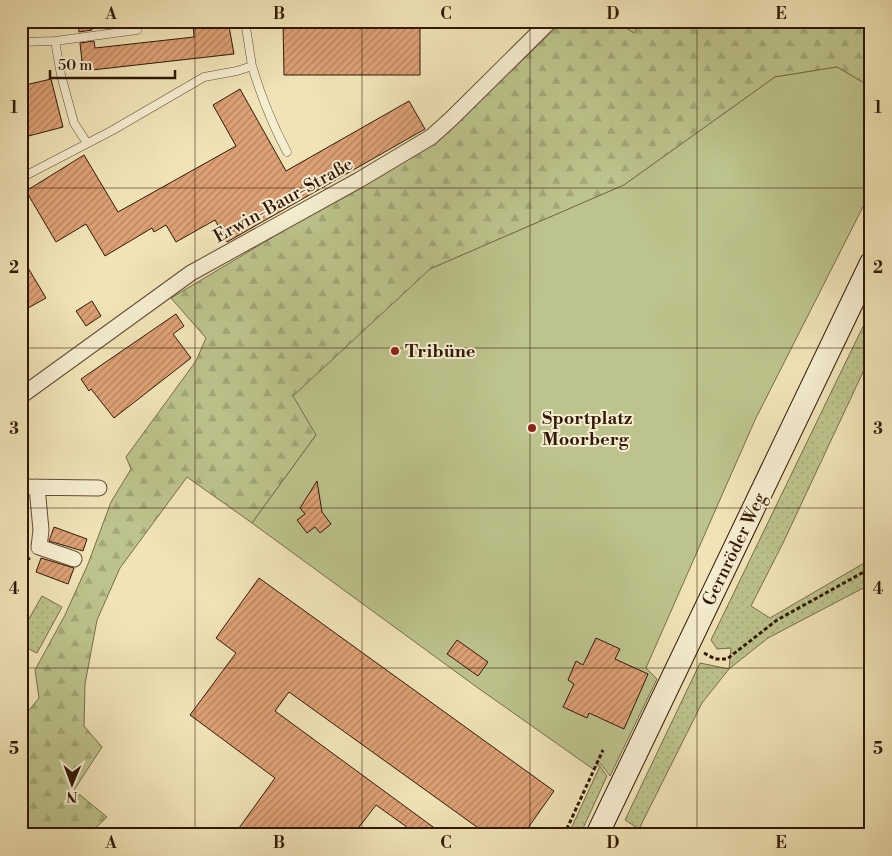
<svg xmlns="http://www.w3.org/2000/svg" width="892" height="856" viewBox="0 0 892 856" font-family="'Libre Bodoni',serif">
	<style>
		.grass { fill: url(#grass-dots); stroke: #786e49 }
		.forest { fill: url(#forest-firs); stroke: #786e49 }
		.garden { fill: #bdc38c; stroke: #786e49 }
		.building { fill: url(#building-hatch); stroke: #321806 }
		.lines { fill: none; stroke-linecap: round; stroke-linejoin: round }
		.service-casing { stroke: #624b32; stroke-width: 9 }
		.minor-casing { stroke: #624b32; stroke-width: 17 }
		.secondary-casing { stroke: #321806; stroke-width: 24 }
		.path { stroke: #321806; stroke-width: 3; stroke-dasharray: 4 2.5; stroke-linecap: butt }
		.service { stroke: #f5edd0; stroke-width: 8 }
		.minor { stroke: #f5edd0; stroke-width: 15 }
		.secondary { stroke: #f5edd0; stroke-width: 22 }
		.grid { fill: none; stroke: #321806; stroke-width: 1; stroke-opacity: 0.55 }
		.poi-dot { fill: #8f2418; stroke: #f5edd0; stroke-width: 2 }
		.labels { text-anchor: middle; stroke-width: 4; stroke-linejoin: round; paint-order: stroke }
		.street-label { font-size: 18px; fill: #321806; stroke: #f5edd0 }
		.poi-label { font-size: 18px; font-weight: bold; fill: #321806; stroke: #f5edd0; text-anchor: start }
		.neatline { fill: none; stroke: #321806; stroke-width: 2 }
		.grid-label { font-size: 16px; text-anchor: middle; font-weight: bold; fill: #321806 }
	</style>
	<defs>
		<pattern id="grass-dots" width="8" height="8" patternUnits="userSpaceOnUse" patternTransform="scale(1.25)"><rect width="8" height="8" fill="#bdc38c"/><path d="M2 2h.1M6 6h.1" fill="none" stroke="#a3a777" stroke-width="1.8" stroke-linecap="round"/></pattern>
		<pattern id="forest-firs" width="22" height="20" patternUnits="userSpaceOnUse" patternTransform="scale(1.25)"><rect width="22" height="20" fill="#bdc38c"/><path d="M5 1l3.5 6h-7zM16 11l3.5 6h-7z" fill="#a3a777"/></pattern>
		<pattern id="building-hatch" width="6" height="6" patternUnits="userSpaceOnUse" patternTransform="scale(1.25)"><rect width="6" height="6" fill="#dda175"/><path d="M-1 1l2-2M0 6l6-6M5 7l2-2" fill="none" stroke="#b4825e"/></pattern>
	</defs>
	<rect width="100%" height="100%" fill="#f0e4b7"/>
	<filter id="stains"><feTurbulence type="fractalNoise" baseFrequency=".004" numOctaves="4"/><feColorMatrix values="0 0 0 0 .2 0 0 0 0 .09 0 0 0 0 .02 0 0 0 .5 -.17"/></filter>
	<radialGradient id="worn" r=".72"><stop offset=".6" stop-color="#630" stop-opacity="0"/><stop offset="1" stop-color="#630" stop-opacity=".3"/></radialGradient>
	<path class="grass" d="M615 21H641L634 34Z
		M871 310V355L783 543 751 606 770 618 871 559V584L768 638 729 669 702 703 639 829 625 820 700 663 729 669 731 648 717 649 711 640Z
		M42 596 62 607 37 653 21 645V633Z
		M600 766 607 776 580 835H568Z"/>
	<path class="forest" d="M563 21H615L634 33 641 21H871V87L837 67 775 77 624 185 430 269 316 435 252 523 187 477 120 568 97 620 85 684 84 726 102 747 74 790 107 817 88 835H21V720L39 698 35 670 65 615 88 564 111 502 131 469 126 457 196 361 206 338 171 298 447 133Z"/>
	<path class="garden" d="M837 67 871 87V191L755 420 646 668 657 679 610 776 601 764 593 769 478 688 252 523 316 435 293 396 430 269 624 185 775 77Z"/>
	<path class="building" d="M78 21H91L92 30 79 32Z
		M193 21H228L234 54 83 71 80 43 94 41 95 48 194 37Z
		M283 21H420V75H284Z
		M51 79 63 127 21 138V86Z
		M240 89 286 171 409 101 425 129 227 242 215 220 176 242 166 225 154 232 152 228 105 256 86 224 56 242 26 191 84 155 118 212 236 146 213 105Z
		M21 256 46 298 21 312Z
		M92 301 101 316 86 326 76 311Z
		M176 314 184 326 173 334 191 358 114 418 91 389 89 391 81 379Z
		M317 481 322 512 331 524 320 533 315 527 307 533 297 520 305 514 300 508Z
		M54 527 87 539 83 551 49 541Z
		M41 558 74 568 68 584 36 572Z
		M259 578 554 791 523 835H488L289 692 275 711 444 835H418L376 805 353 835H234L275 778 190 715 236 653 216 638Z
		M596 638 620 649 615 659 648 674 624 729 589 713 587 718 563 707 574 684 568 680 576 661 583 665Z
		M457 640 488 662 478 676 447 654Z"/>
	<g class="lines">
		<g class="service-casing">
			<path id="service" d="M245 21 252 66
				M21 42 55 41
				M87 143 74 123 61 75 55 41 137 30 136 21
				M21 178 113 130 204 77 237 71 252 66C261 96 272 124 287 152"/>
		</g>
		<g class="minor-casing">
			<path id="minor" d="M21 396 191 273 359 180 431 137 451 119 550 21
				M21 487 99 488
				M37 487 41 530 39 547 74 559"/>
		</g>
		<g class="secondary-casing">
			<path id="secondary" d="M597 835 871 263"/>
		</g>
		<path class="path" d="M21 563 30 558
			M704 653 715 659H727L777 620 871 568
			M564 835 603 750"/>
		<use href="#service" class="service"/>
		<use href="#minor" class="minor"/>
		<use href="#secondary" class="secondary"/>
	</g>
	<path class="grid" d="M195 21V835M362 21V835M530 21V835M697 21V835M21 188H871M21 348H871M21 508H871M21 668H871"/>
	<g class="poi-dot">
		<circle cx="395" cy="351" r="5"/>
		<circle cx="532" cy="428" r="5"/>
	</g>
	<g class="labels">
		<g class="street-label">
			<text transform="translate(283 200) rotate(-29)" y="6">Erwin-Baur-Straße</text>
			<text transform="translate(734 549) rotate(-64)" y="6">Gernröder Weg</text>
		</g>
		<g class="poi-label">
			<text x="405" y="357">Tribüne</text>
			<text x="542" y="424">Sportplatz<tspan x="542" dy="21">Moorberg</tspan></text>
		</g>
	</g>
	<rect width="892" height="856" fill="none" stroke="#f0e4b7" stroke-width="55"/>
	<g transform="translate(72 784) rotate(181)" stroke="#f5edd0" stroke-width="4" paint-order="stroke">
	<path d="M0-4L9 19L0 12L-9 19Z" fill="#321806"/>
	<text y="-8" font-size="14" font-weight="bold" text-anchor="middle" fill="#321806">N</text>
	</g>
	<path d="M50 70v8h125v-8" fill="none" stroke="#321806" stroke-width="2.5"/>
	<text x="58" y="70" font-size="15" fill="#321806" stroke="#f5edd0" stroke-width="4" paint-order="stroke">50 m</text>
	<rect x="28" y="28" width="836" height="800" class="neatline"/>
	<g class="grid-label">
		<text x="111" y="19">A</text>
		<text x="279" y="19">B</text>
		<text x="446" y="19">C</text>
		<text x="613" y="19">D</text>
		<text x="781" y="19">E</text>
		<text x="14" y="113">1</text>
		<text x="878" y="113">1</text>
		<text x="14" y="273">2</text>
		<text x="878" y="273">2</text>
		<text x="14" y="434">3</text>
		<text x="878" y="434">3</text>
		<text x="14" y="594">4</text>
		<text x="878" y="594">4</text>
		<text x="14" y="754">5</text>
		<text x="878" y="754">5</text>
		<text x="111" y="848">A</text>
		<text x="279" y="848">B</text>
		<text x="446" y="848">C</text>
		<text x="613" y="848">D</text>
		<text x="781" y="848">E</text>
	</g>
	<rect width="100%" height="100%" filter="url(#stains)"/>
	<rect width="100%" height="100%" fill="url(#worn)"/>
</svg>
